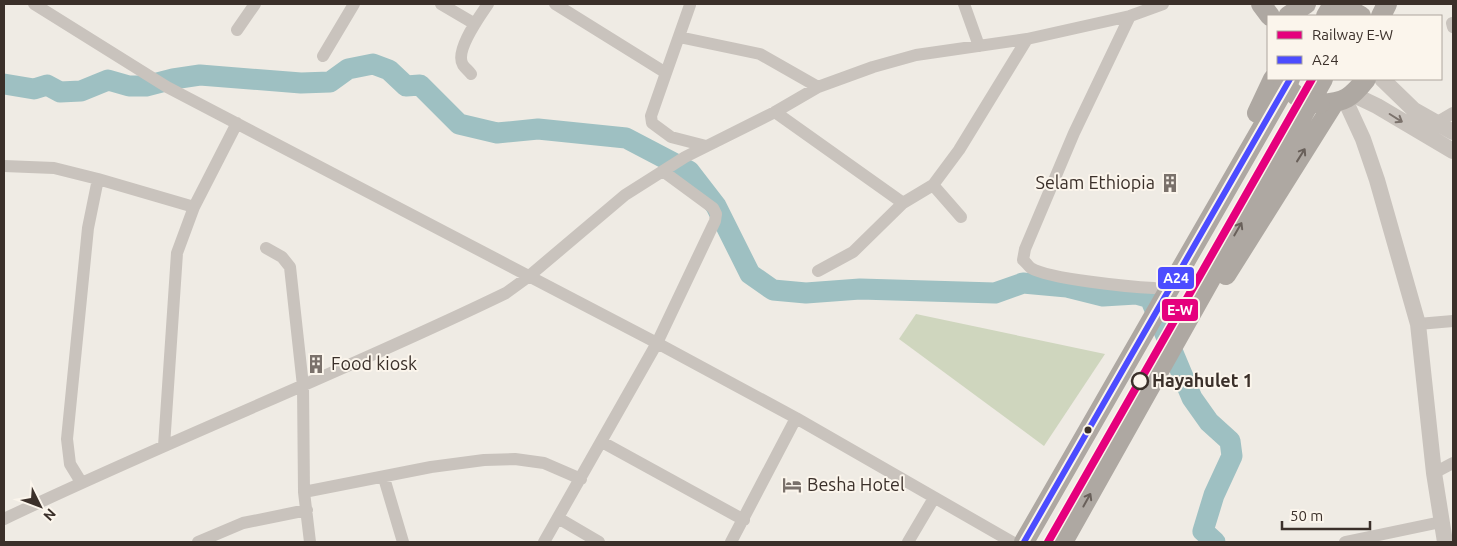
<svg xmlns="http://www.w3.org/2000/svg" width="1457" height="546" viewBox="0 0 1457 546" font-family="Ubuntu,sans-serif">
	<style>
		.green { fill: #cfd6be }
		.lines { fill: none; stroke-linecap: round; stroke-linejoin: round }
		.river { stroke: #9ec0c2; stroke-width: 21 }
		.minor { stroke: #c9c3bd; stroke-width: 12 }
		.tertiary { stroke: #c9c3bd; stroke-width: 16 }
		.primary { stroke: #aea8a2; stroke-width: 20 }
		.primary-bridge { stroke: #aea8a2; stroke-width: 20 }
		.bus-1-casing { stroke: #fbf5ec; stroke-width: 10 }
		.bus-1 { stroke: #4c4cff; stroke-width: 6 }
		.rail-1-casing { stroke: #fbf5ec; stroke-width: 11 }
		.rail-1 { stroke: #e5007d; stroke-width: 8 }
		.oneway { stroke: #7b726c }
		.oneway2 { stroke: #69605a }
		.stop-dot { fill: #fbf5ec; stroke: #3b302a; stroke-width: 2.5 }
		.bus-dot { fill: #3b302a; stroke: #fbf5ec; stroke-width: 2 }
		.labels { text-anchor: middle; stroke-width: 4; stroke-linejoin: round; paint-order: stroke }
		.poi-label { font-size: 18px; fill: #3b302a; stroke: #fbf5ec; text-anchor: start }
		.stop-label { font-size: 18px; font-weight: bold; fill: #3b302a; stroke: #fbf5ec; text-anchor: start }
		.line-badge { stroke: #fbf5ec; stroke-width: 2 }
		.badge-label { font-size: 14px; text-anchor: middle; font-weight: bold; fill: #fff }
	</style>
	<rect width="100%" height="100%" fill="#efebe4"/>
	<path class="green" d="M916 314 1105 354 1044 446 899 339Z"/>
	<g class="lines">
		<path class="river" d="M4 84 34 89 47 85 60 92 81 91 108 80 129 86H146L173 79 200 75 301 83 330 82 348 69 373 64 389 70 406 86 420 85 459 124 497 133 538 129 626 138 689 171 716 206 750 274 773 290 806 293 860 289 995 293 1023 283 1067 287 1103 296 1136 294 1150 298 1192 398 1209 422 1230 441 1232 456 1214 495 1203 531 1215 542"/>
		<path class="minor" d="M34 4 167 87 657 343 796 418 1012 542
			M441 4 475 24
			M555 4 666 73 690 5
			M964 4 979 46
			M1130 16 1074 133 1025 249 1023 260C1026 262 1028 266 1031 268 1049 279 1131 287 1154 288
			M1452 23 1453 27
			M237 30 255 4
			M679 37 760 54 818 87
			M323 56 354 4
			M666 73 651 116 652 123 671 137 706 146
			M471 74C469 71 465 68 463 65 454 51 480 16 488 4
			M775 112 903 203
			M1436 123 1453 113
			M4 166 54 168 98 179 88 228 67 439 70 464 81 482
			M98 179 194 207
			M933 185 961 217
			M266 248 282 257 290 267 303 386 304 492 310 542
			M818 271 853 252 903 203 933 185 959 150 1027 39
			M1418 324 1453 321
			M602 442 744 520
			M164 446 177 253 194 207 237 123
			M1434 473 1453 463
			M384 478 403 542
			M304 492 431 467 484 460 515 459 544 463 581 479
			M558 518 599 542
			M4 519C169 440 341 373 506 293L528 277 625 195 685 157 775 112 818 87 873 67 916 55 1027 39 1130 16 1163 4
			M198 542 243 523 307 510
			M544 542 657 343 715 221 716 214 713 208 664 172
			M731 542 796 418
			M908 542 934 498
			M1345 542 1441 522"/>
		<path class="tertiary" d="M1382 79 1414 110 1453 132
			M1354 95 1377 106 1453 151
			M1345 100 1363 139 1377 180 1418 324 1434 473 1445 542"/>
		<path class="primary" d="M1261 4 1270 16
			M1288 16 1306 4
			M1326 16 1333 4
			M1381 16 1387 4
			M1321 104C1345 102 1351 98 1366 79
			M1257 113 1273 79
			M1226 275 1334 103
			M1024 542 1290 79
			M1063 542 1323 79"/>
		<path class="primary-bridge" d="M1339 4 1361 16
			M1283 84 1299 98 1320 104"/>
		<g class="bus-1-casing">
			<path id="bus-1" d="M1024 542 1290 79"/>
		</g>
		<use href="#bus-1" class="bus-1"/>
		<g class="rail-1-casing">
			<path id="rail-1" d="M1048 542 1312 79"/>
		</g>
		<use href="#rail-1" class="rail-1"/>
	</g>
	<defs><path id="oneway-shaft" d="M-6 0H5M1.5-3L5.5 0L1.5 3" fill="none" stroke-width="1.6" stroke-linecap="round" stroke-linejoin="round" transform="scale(1.25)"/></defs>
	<use class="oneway" href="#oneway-shaft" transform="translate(1396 118) rotate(32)"/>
	<g class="oneway2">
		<use href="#oneway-shaft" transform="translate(1301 155) rotate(-58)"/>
		<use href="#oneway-shaft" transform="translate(1238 229) rotate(-60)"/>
		<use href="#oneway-shaft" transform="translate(1087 500) rotate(-61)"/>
	</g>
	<defs>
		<g id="building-bare" transform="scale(1.5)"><path d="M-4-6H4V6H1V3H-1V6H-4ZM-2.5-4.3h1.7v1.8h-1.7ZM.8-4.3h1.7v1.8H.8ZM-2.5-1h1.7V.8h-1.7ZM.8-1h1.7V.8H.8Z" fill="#7a716b" stroke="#fbf5ec" stroke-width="2.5" paint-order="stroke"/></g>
		<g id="hotel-bare" transform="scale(1.5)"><path d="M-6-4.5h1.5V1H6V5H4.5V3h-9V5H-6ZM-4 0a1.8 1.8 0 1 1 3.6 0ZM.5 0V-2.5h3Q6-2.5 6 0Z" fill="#7a716b" stroke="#fbf5ec" stroke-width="2.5" paint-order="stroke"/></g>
	</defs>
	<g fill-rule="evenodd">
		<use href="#building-bare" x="1170" y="183"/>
		<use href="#building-bare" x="316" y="364"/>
		<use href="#hotel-bare" x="792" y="485"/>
	</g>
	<circle class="stop-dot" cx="1140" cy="381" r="8"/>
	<circle class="bus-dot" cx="1088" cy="430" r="4.5"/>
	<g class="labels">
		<g class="poi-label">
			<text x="1155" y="189" text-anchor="end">Selam Ethiopia</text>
			<text x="331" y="370">Food kiosk</text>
			<text x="807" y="491">Besha Hotel</text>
		</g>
		<g class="stop-label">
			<text x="1152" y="387">Hayahulet 1</text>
		</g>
	</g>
	<g class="line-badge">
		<rect x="1157" y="266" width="38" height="24" rx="5" fill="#4c4cff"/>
		<rect x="1161" y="298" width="38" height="24" rx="5" fill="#e5007d"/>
	</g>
	<g class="badge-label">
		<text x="1176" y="283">A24</text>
		<text x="1180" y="315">E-W</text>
	</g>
	<rect width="1457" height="546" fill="none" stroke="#3b302a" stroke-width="10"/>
	<rect x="1267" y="15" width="175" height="65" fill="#fbf5ec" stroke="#aea69e"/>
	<rect x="1277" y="31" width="25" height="8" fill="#e5007d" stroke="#aea69e"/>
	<text x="1312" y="40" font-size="15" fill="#3b302a">Railway E-W</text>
	<rect x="1277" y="56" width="25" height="8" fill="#4c4cff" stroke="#aea69e"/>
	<text x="1312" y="65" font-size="15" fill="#3b302a">A24</text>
	<g transform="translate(40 506) rotate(132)" stroke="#fbf5ec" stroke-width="4" paint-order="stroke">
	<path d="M0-4L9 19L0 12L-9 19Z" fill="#3b302a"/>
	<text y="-8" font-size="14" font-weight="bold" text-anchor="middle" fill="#3b302a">N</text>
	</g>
	<path d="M1282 521v8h88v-8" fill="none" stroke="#3b302a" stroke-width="2.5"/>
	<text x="1290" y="521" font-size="15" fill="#3b302a" stroke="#fbf5ec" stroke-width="4" paint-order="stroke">50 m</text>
</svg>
